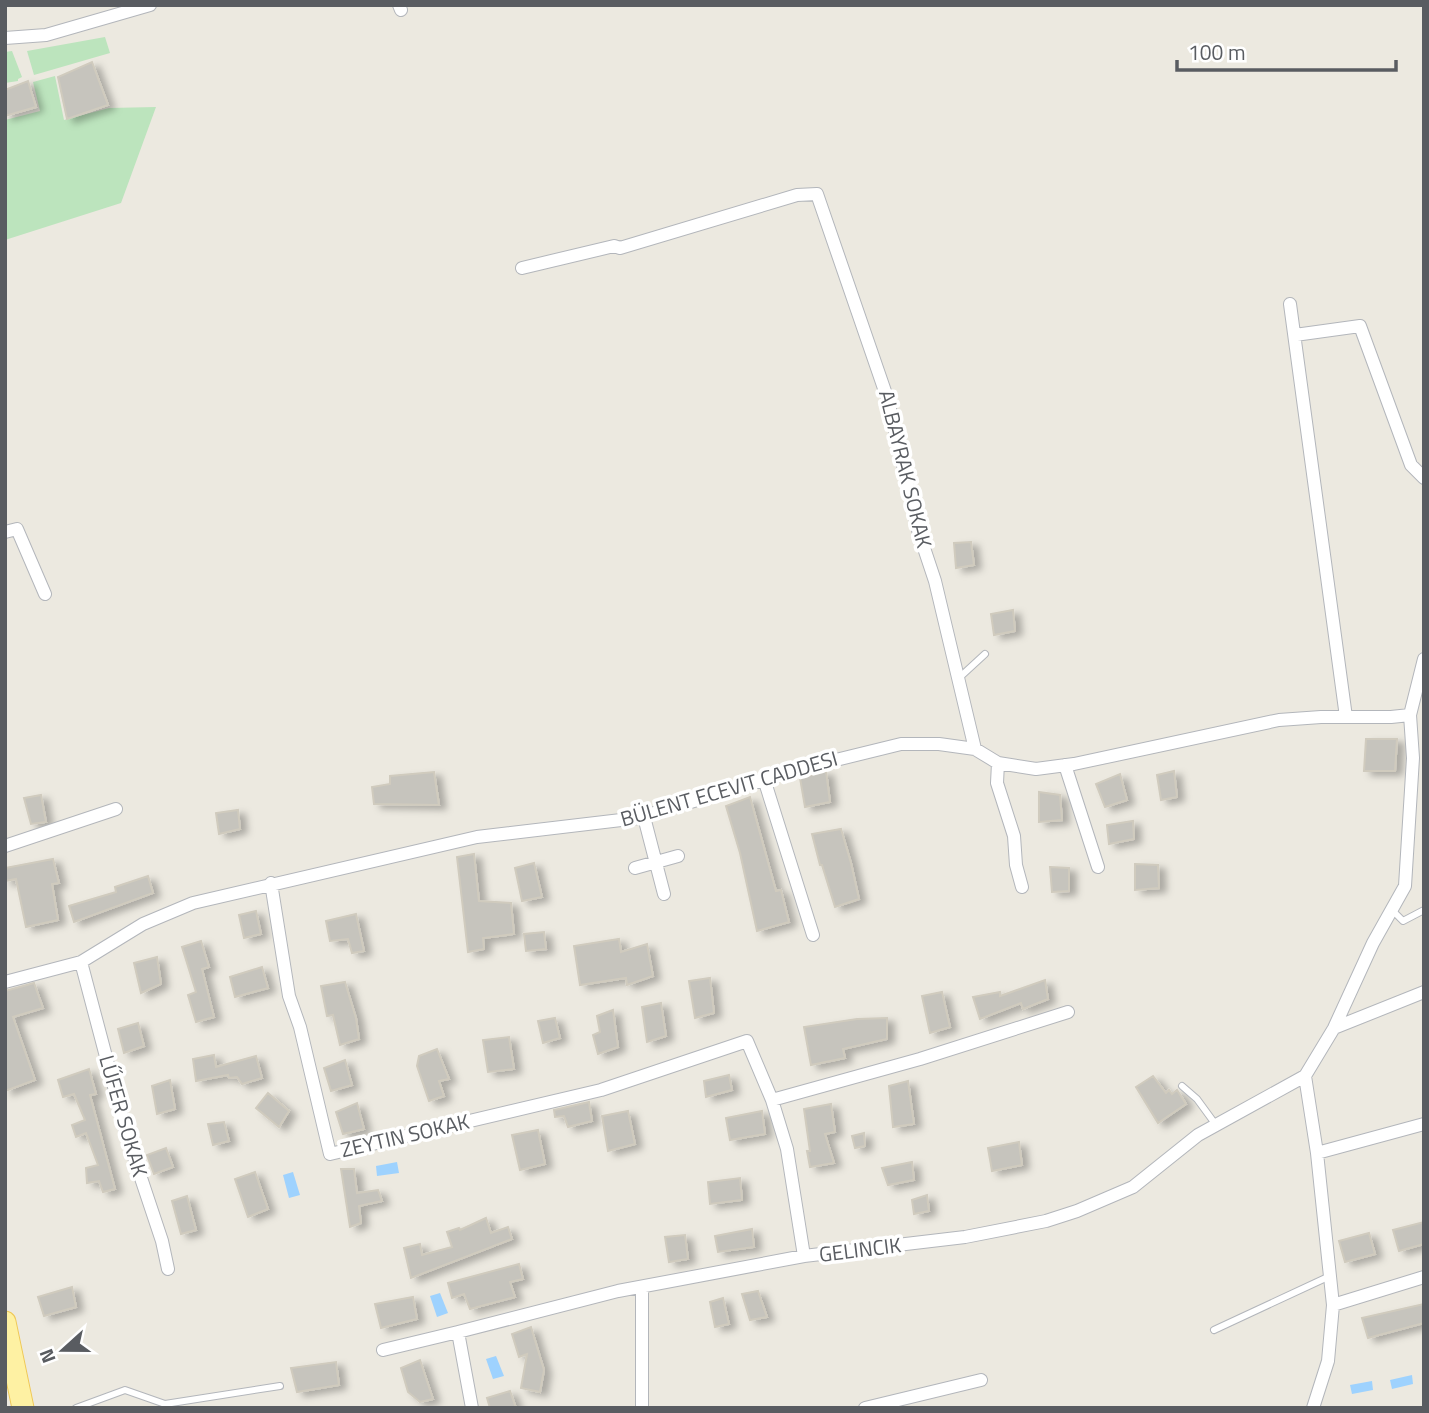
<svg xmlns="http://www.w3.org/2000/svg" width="1429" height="1413" viewBox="0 0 1429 1413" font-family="'Titillium Web',sans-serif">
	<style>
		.green { fill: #bce4bd }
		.water { fill: #9ed2fe }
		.building { fill: #c6c4bd; stroke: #d0cbbe; stroke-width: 2; filter: url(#shadow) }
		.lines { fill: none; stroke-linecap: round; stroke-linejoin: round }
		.service-casing { stroke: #b3b6bb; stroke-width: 8 }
		.minor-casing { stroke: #b3b6bb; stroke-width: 14 }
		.primary-casing { stroke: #efc856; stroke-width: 23 }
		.service { stroke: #fff; stroke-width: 6 }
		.minor { stroke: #fff; stroke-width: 12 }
		.primary { stroke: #fef1a3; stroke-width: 21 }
		.labels { text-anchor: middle; stroke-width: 7; stroke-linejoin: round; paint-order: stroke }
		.street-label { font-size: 21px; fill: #595c61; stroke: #fff }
	</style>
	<defs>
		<filter id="shadow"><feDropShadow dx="7" dy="4" stdDeviation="3.5" flood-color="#0004"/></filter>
	</defs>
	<rect width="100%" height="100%" fill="#ece9e0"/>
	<path class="green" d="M105 37 110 53 34 75 27 51Z
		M12 51 22 77 18 79V81L5 83V52Z
		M55 76 64 120 109 108 156 107 121 203 5 240V120L40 111 33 82Z"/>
	<path class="water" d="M397 1162 399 1173 377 1176 376 1166Z
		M293 1172 300 1195 289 1198 283 1175Z
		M440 1293 448 1313 437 1317 430 1296Z
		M496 1356 504 1376 493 1379 486 1359Z
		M1412 1375 1413 1384 1392 1389 1390 1380Z
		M1372 1381 1373 1390 1352 1394 1350 1385Z"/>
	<path class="building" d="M92 62 108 105 67 119 58 77Z
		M28 81 36 107 5 116V90Z
		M971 542 974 565 956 568 954 543Z
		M1013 610 1015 631 994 635 991 614Z
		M1366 739H1397L1395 771H1364Z
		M826 771 830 802 805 807 800 778Z
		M1174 771 1177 797 1161 800 1157 775Z
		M434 772 439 805 374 804 372 787 390 784V776Z
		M1120 774 1127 800 1105 807 1096 784Z
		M1039 792 1060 795 1062 820 1039 822Z
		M41 795 46 822 31 824 24 798Z
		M750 797 776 891 781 890 789 922 757 931 740 853 726 806Z
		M238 810 240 829 219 834 216 813Z
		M1133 821 1134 839 1109 844 1107 825Z
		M841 829 851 863 859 899 835 907 822 865H820L812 834Z
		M474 854 479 901 511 903 514 934 483 938 484 949 468 952 457 857Z
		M53 859 59 883 52 884 58 920 26 927 16 879 5 881V868Z
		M534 863 542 897 522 901 515 868Z
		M1135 864 1158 865 1159 888 1135 890Z
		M1050 867 1069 868V891L1052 892Z
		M148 876 153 893 74 922 69 906 116 892 115 887Z
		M256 911 261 934 244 938 239 915Z
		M356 914 364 951 352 953 348 939 330 941 326 921Z
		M544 932 546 949 526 951 524 934Z
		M619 939 621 952 647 944 653 976 627 985 626 978 580 985 574 946Z
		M201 941 209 967 202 969 214 1017 196 1022 188 995 196 992 182 947Z
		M157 957 161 984 141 993 134 963Z
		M262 967 268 988 235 997 230 977Z
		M710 978 714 1013 695 1018 689 981Z
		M1045 980 1048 999 1023 1009 1021 1003 980 1019 973 997 1000 992V996Z
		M345 982 356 1018 359 1039 340 1045 333 1015 327 1016 321 986Z
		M34 983 43 1008 13 1017 35 1080 5 1091V991Z
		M942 992 950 1027 930 1033 922 996Z
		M661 1003 666 1036 647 1042 642 1007Z
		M613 1010 618 1047 598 1054 593 1035 600 1032 597 1016Z
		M555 1018 560 1038 543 1043 538 1021Z
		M887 1018V1039L843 1049 845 1058 811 1065 804 1027 857 1019Z
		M138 1023 144 1046 124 1053 118 1029Z
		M509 1037 514 1069 488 1072 483 1040Z
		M437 1049 449 1079 439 1081 444 1096 429 1101 417 1066 419 1056Z
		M214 1055 216 1067 256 1056 262 1078 242 1084 237 1077 229 1078 228 1075 196 1081 193 1059Z
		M345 1060 352 1085 331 1091 324 1068Z
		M89 1069 96 1094 90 1095 115 1189 103 1192 99 1181 87 1183 86 1168 98 1165 86 1133 76 1137 72 1125 85 1120 74 1094 63 1097 58 1080Z
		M729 1075 732 1090 706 1097 704 1081Z
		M1153 1076 1166 1093 1169 1090 1172 1094 1177 1090 1186 1104 1158 1123 1136 1087Z
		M170 1080 175 1109 157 1114 152 1086Z
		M908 1081 914 1124 893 1127 889 1086Z
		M268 1093 289 1111 279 1127 256 1108Z
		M589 1102 592 1121 568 1127 564 1116 555 1117 554 1110Z
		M357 1103 364 1129 343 1134 336 1112Z
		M831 1104 835 1132 825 1134 834 1163 810 1167 807 1151H810L804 1109Z
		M628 1111 635 1144 608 1151 602 1116Z
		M762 1111 765 1134 730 1140 726 1118Z
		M224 1122 229 1141 213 1145 208 1124Z
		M538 1130 545 1164 520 1170 512 1135Z
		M864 1133 865 1146 855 1148 852 1136Z
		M1019 1142 1022 1165 992 1171 988 1148Z
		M166 1148 173 1167 154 1174 147 1155Z
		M912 1162 914 1180 888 1185 882 1168Z
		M341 1169H354L357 1193 378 1190 382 1201 359 1206 361 1223 350 1227Z
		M255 1172 268 1209 248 1217 235 1179Z
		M740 1178 742 1200 710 1204 708 1182Z
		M927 1195 929 1211 914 1214 912 1200Z
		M187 1196 196 1230 181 1234 172 1201Z
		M486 1218 491 1233 508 1227 512 1239 411 1278 404 1248 420 1244 422 1255 452 1247 447 1232 459 1228 460 1230Z
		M1424 1222V1244L1399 1251 1393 1230Z
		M752 1229 754 1247 718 1252 715 1236Z
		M1369 1233 1375 1254 1345 1262 1339 1241Z
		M685 1235 688 1259 669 1262 665 1237Z
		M519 1264 523 1279 510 1282 515 1297 470 1309 464 1294 452 1298 448 1283Z
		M72 1287 76 1307 44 1316 38 1297Z
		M758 1291 767 1317 750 1320 742 1294Z
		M413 1297 417 1319 381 1328 375 1304Z
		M723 1298 729 1324 715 1327 710 1302Z
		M1424 1304V1323L1368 1338 1362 1318Z
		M531 1327 544 1370 540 1392 521 1388 527 1354 519 1357 512 1334Z
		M420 1360 433 1399 420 1402 408 1392 401 1368Z
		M336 1362 339 1385 297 1392 291 1368Z
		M510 1391 516 1408H490L487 1398Z"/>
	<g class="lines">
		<g class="service-casing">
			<path id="service" d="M960 677 985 654
				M1392 910 1403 921 1424 910
				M1182 1086 1197 1099 1216 1125
				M1214 1330 1330 1276
				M76 1408 125 1390 165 1404 280 1386"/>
		</g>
		<g class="minor-casing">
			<path id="minor" d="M399 5 401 10
				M5 38 46 35 150 5
				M522 268 614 246 620 248 797 195 817 194 888 400 918 530 935 581 975 749
				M1290 304 1346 717
				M1295 335 1360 326 1411 465 1424 478
				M5 532 17 529 45 594
				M998 763 997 783 1014 836 1016 865 1022 887
				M1065 765 1098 867
				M764 779 813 935
				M644 817 664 894
				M5 846 116 809
				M635 868 678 856
				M271 883 289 996 300 1027 330 1154 601 1090 747 1041 772 1100 787 1149 804 1256
				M81 962 127 1136 162 1241 168 1269
				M5 982 81 962 143 924 193 903 477 837 638 818 799 769 901 744H939L975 749 998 763 1036 769 1074 764 1279 720 1321 717H1391L1410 715 1424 659
				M1334 1028 1424 992
				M772 1100 920 1059 1068 1012
				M1317 1153 1424 1124
				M642 1288V1408
				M1333 1305 1424 1277
				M383 1350 458 1332
				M472 1408 458 1332 618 1291 804 1256 965 1237 1046 1221 1077 1211 1133 1187 1198 1135 1305 1076
				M865 1408 981 1380
				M1313 1408 1328 1361 1333 1305 1317 1153 1305 1076 1334 1028 1373 943 1405 886 1413 758 1410 715"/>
		</g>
		<g class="primary-casing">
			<path id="primary" d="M5 1322 23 1408"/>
		</g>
		<use href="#service" class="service"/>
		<use href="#minor" class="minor"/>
		<use href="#primary" class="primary"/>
	</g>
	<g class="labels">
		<g class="street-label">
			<text transform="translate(905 469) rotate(76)" y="7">ALBAYRAK SOKAK</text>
			<text transform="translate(729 789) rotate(-16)" y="7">BÜLENT ECEVIT CADDESI</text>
			<text transform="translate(123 1116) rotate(74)" y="7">LŰFER SOKAK</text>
			<text transform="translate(405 1136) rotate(-13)" y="7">ZEYTIN SOKAK</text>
			<text transform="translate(860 1250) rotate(-7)" y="7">GELINCIK</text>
		</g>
	</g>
	<rect width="1429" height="1413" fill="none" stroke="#595c61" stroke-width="14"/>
	<g transform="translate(63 1350) rotate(249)" stroke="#ffffff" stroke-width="5" paint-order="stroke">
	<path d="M0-5L12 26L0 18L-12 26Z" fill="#595c61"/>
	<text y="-10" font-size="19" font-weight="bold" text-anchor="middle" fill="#595c61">N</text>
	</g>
	<path d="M1177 60v10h219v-10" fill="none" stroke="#595c61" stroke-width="3.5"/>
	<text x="1188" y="60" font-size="21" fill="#595c61" stroke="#ffffff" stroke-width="5" paint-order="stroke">100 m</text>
</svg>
